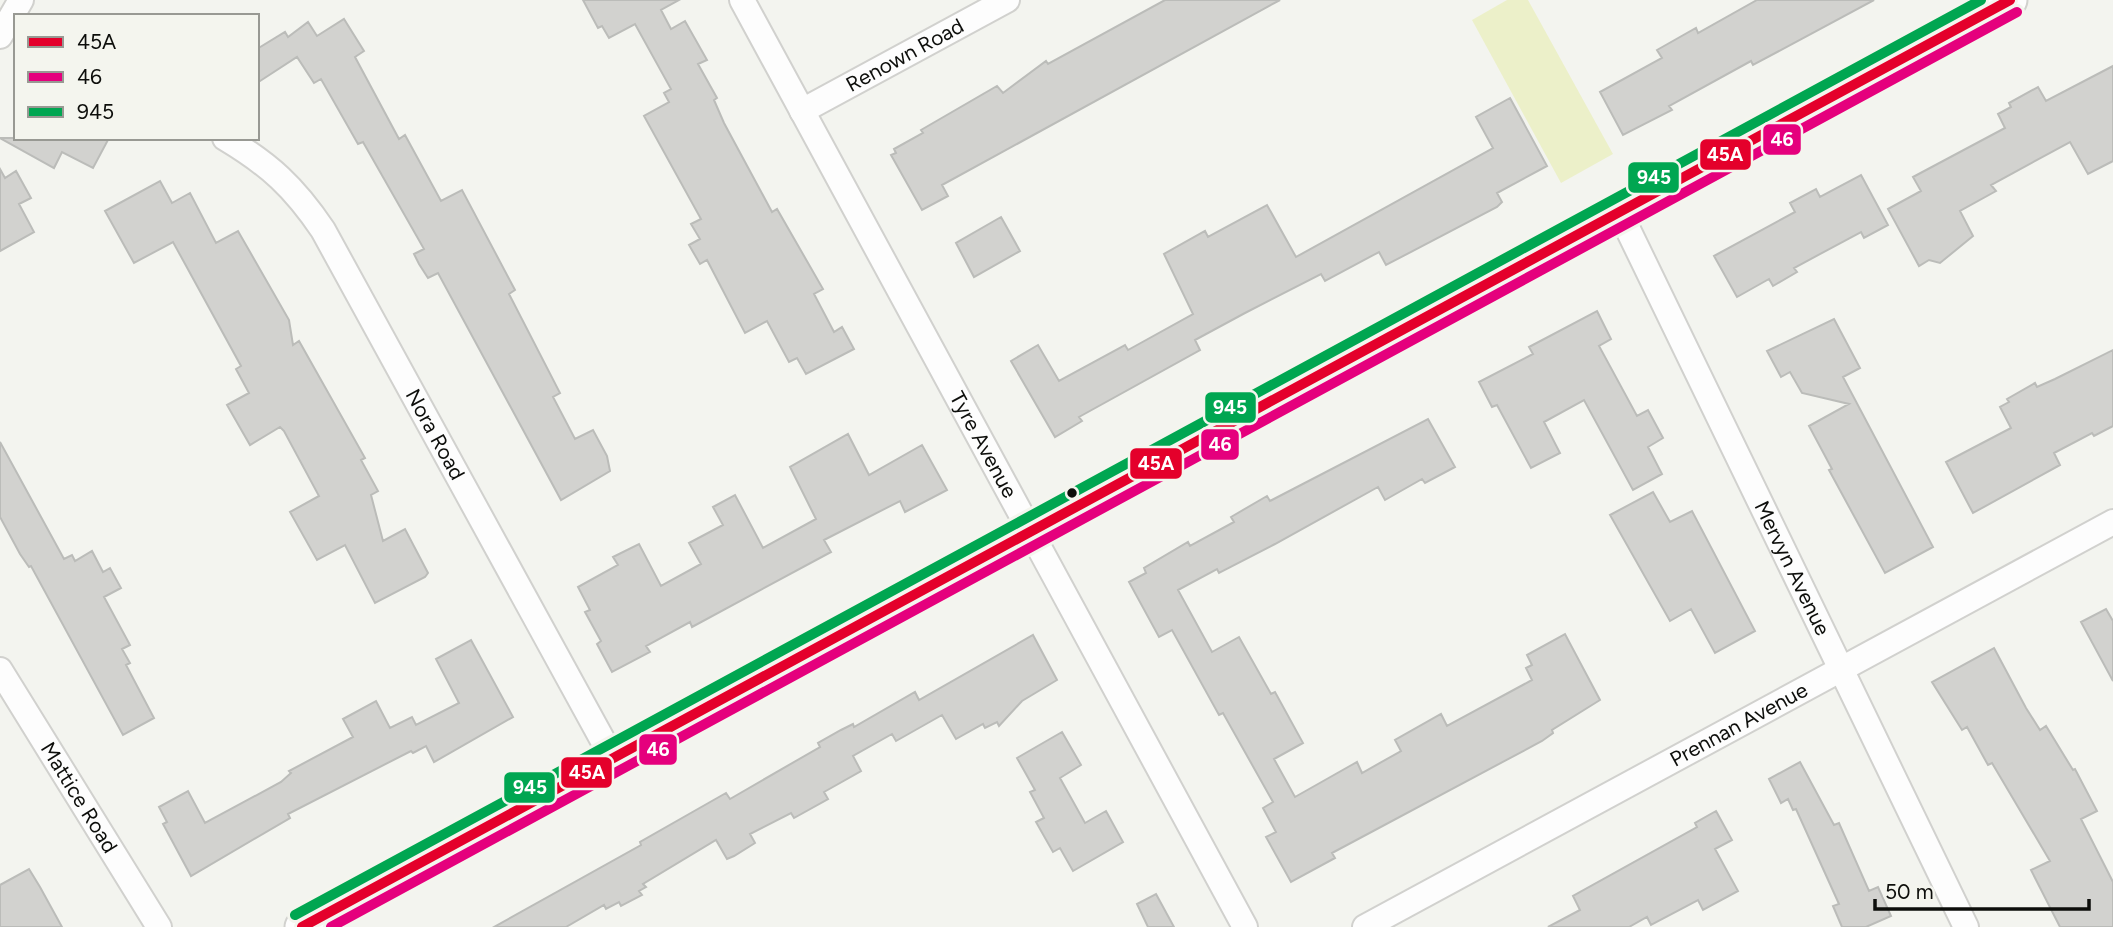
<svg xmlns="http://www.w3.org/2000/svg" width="2113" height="927" viewBox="0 0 2113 927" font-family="Figtree,sans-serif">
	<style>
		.green { fill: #ecf0c9 }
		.building { fill: #d2d2cf; stroke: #bbbcb9; stroke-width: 2 }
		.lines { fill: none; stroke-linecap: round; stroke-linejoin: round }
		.minor-casing { stroke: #d1d1ce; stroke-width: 28 }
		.secondary-casing { stroke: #d1d1ce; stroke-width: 37 }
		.minor { stroke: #fdfdfd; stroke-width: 24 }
		.secondary { stroke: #fdfdfd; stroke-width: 33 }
		.bus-1-casing { stroke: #f4f5ee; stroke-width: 16 }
		.bus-2-casing { stroke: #f4f5ee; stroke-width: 16 }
		.bus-3-casing { stroke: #f4f5ee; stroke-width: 16 }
		.bus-1 { stroke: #e4002b; stroke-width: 10 }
		.bus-2 { stroke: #e5007d; stroke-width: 10 }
		.bus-3 { stroke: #00a651; stroke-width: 10 }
		.bus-dot { fill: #0d0e0b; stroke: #f4f5ee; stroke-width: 2.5 }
		.labels { text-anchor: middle; stroke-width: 6; stroke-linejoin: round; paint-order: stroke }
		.street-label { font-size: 21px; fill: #0d0e0b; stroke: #f4f5ee }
		.line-badge { stroke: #f4f5ee; stroke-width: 2.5 }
		.badge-label { font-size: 19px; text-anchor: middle; font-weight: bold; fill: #fff }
	</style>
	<rect width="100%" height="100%" fill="#f3f4ef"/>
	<path class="green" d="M1507 0H1528L1613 154 1561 183 1472 20Z"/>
	<path class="building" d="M583 0H679L661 10 671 29 685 21 707 60 698 64 717 98 714 100 724 123 772 212 777 209 823 289 814 294 834 332 842 327 854 349 806 374 797 358 789 362 767 321 745 333 707 260 700 264 689 245 700 239 691 224 701 219 644 116 669 102 664 93 671 89 635 24 609 38 602 26 598 28Z
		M1165 0H1280L942 185 948 196 922 210 891 155 896 153 894 149 923 133 921 130 997 86 1003 93 1046 61 1048 64Z
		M1757 0H1874L1753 65 1751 61 1669 106 1672 110 1623 135 1600 92 1662 58 1657 50 1696 28 1698 33Z
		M344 19 364 51 355 57 399 139 405 135 441 201 462 190 515 290 509 294 560 393 553 397 575 439 593 430 607 456 610 471 561 500 438 273 428 278 419 264 414 254 424 249 363 142 358 144 321 79 314 83 297 57 257 83V49L285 32 288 37 308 22 317 36Z
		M2113 66V161L2088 174 2070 142 1991 185 1996 191 1960 211 1973 236 1940 263 1929 260 1919 266 1888 209 1921 191 1913 177 2005 128 1998 114 2011 107 2009 103 2038 87 2046 101Z
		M1510 98 1547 166 1497 193 1502 202 1497 207 1386 265 1379 252 1325 281 1321 274 1245 313 1195 340 1200 350 1079 417 1082 421 1055 437 1011 361 1038 345 1059 381 1125 345 1128 350 1193 314 1164 254 1205 231 1208 237 1267 205 1296 257 1493 148 1476 117Z
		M0 138H109L93 168 62 152 54 168Z
		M0 169 5 178 16 171 31 198 19 204 34 232 0 251Z
		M1861 175 1888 225 1864 238 1861 232 1794 268 1797 272 1773 286 1769 279 1737 297 1714 256 1795 212 1790 203 1816 189 1820 197Z
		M160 181 172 203 190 193 216 243 238 231 289 320 293 345 299 341 365 458 361 460 378 491 371 495 383 541 405 529 428 573 425 577 375 603 345 545 317 560 290 512 319 496 284 431 280 427 250 445 227 405 249 393 236 369 241 366 173 242 134 263 105 211Z
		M1001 217 1020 251 974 277 956 243Z
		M1597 311 1611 339 1599 346 1637 416 1648 410 1663 438 1648 447 1662 474 1633 490 1584 400 1544 422 1560 453 1531 468 1497 405 1492 407 1479 382 1533 354 1529 347Z
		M1834 319 1860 368 1843 377 1933 547 1885 573 1829 470 1832 469 1809 426 1849 404 1802 393 1790 372 1781 377 1767 351Z
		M2113 350V426L2094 436 2092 433 2054 453 2060 465 1973 513 1946 462 2011 428 2000 407 2009 402 2007 399 2035 383 2037 387 2055 379Z
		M1428 419 1455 467 1425 483 1422 479 1385 500 1378 487 1275 544 1219 573 1217 569 1178 590 1212 652 1239 637 1271 694 1275 692 1303 743 1274 759 1295 797 1357 762 1362 773 1401 751 1395 740 1441 714 1447 726 1532 680 1526 668 1532 665 1527 655 1565 634 1600 700 1552 730 1553 733 1542 741 1332 853 1335 858 1291 882 1266 837 1276 832 1263 808 1273 802 1223 713 1219 715 1172 630 1159 637 1129 582 1146 573 1144 568 1188 542 1190 546 1234 522 1231 517 1267 496 1270 501Z
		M848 434 869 475 922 445 947 490 905 512 900 501 824 540 831 552 692 627 690 622 646 646 650 652 612 672 597 644 601 641 585 612 590 610 578 587 618 565 613 557 639 544 661 586 701 564 689 543 723 525 713 507 735 495 763 548 816 519 790 467Z
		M0 442 64 559 72 555 75 561 92 551 103 572 110 568 121 588 104 597 130 645 122 649 130 663 126 665 154 718 123 735 31 566 29 567 20 554 0 517Z
		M1653 492 1670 522 1692 511 1755 631 1715 653 1691 609 1670 621 1610 515Z
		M2106 609 2113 621V681L2081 622Z
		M1033 635 1057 680 1022 701 999 726 997 722 985 728 983 724 956 739 942 715 896 741 892 734 853 756 861 771 824 792 828 799 794 818 791 813 750 834 755 843 734 856 727 859 716 840 643 884 646 887 639 891 642 895 621 906 619 902 606 909 604 905 566 927H494L641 845 640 842 726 793 730 799 820 747 818 743 841 730 853 724 854 727 915 692 919 700Z
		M471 640 513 717 434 762 426 746 413 753 411 751 288 814 290 818 191 876 163 824 167 822 159 807 188 791 205 823 281 782 291 773 289 771 353 737 343 719 376 701 390 728 412 717 416 725 459 703 436 659Z
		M1994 648 2026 708 2040 730 2046 726 2073 770 2075 769 2097 811 2081 819 2113 882V927H2060L2031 870 2050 861 1992 763 1988 765 1967 727 1962 730 1932 682Z
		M1062 732 1081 765 1060 778 1085 823 1106 811 1123 842 1073 871 1060 848 1053 852 1036 822 1044 818 1030 792 1035 790 1017 758Z
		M1800 762 1834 825 1839 823 1869 891 1878 887 1891 916 1866 927H1842L1833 906 1839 904 1796 809 1793 810 1788 799 1781 803 1769 779Z
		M1716 811 1732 840 1715 849 1738 891 1703 910 1698 900 1651 925 1647 917 1629 927H1548L1580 910 1573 896 1697 827 1695 823Z
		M29 869 40 887 62 927H0V885Z
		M1156 894 1174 927H1148L1137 904Z"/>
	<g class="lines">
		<g class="minor-casing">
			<g id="minor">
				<path id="s1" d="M742 0 1245 927"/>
				<path d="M0 36 21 0"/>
				<path id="s2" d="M802 111 1007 0"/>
				<path id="s3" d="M225 138C270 165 294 187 323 230L613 759"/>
				<path id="s4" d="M1619 211 1966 927"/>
				<path id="s5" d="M0 670 159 927"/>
				<path id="s6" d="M1365 927 2113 522"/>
			</g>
		</g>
		<g class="secondary-casing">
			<path id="secondary" d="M302 927 2010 0"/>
		</g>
		<use href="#minor" class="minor"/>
		<use href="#secondary" class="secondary"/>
		<g class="bus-1-casing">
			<path id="bus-1" d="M302 927 2010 0"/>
		</g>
		<g class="bus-2-casing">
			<path id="bus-2" d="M331 927 2017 12"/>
		</g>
		<g class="bus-3-casing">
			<path id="bus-3" d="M295 915 1981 0"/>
		</g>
		<use href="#bus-1" class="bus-1"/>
		<use href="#bus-2" class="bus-2"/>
		<use href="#bus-3" class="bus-3"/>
	</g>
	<circle class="bus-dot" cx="1072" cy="493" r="6"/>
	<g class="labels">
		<g class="street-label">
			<text dy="7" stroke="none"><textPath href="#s2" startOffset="117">Renown Road</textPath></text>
			<text dy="7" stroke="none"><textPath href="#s3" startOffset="369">Nora Road</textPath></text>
			<text dy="7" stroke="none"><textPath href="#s1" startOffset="506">Tyre Avenue</textPath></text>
			<text dy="7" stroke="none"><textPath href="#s4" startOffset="397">Mervyn Avenue</textPath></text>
			<text dy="7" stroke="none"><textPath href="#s6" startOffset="425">Prennan Avenue</textPath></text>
			<text dy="7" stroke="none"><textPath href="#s5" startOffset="150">Mattice Road</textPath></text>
		</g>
	</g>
	<g class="line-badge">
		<rect x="1762" y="123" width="40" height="33" rx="7" fill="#e5007d"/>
		<rect x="1699" y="138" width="53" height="33" rx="7" fill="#e4002b"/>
		<rect x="1627" y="161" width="53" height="33" rx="7" fill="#00a651"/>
		<rect x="1204" y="391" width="53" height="33" rx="7" fill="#00a651"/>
		<rect x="1200" y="428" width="40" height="33" rx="7" fill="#e5007d"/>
		<rect x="1129" y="447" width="54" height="33" rx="7" fill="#e4002b"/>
		<rect x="638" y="733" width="40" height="33" rx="7" fill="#e5007d"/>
		<rect x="560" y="756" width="53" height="33" rx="7" fill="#e4002b"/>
		<rect x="503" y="771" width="53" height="33" rx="7" fill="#00a651"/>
	</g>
	<g class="badge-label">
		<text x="1782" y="146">46</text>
		<text x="1725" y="161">45A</text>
		<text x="1654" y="184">945</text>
		<text x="1230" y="414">945</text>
		<text x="1220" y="451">46</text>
		<text x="1156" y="470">45A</text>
		<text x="658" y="756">46</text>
		<text x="587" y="779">45A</text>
		<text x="530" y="794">945</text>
	</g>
	<rect x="14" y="14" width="245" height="126" fill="#f4f5ee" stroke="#989993" stroke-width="2"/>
	<rect x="28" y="37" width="35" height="10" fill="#e4002b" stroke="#989993" stroke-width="2"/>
	<text x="77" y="49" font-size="21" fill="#0d0e0b">45A</text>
	<rect x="28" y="72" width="35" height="10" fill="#e5007d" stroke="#989993" stroke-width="2"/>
	<text x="77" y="84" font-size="21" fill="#0d0e0b">46</text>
	<rect x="28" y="107" width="35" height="10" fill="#00a651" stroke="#989993" stroke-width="2"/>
	<text x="77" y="119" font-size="21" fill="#0d0e0b">945</text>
	<path d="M1875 899v10h214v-10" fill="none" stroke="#0d0e0b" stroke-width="3.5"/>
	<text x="1885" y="899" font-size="21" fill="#0d0e0b" stroke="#f4f5ee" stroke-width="5" paint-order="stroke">50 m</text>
</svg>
